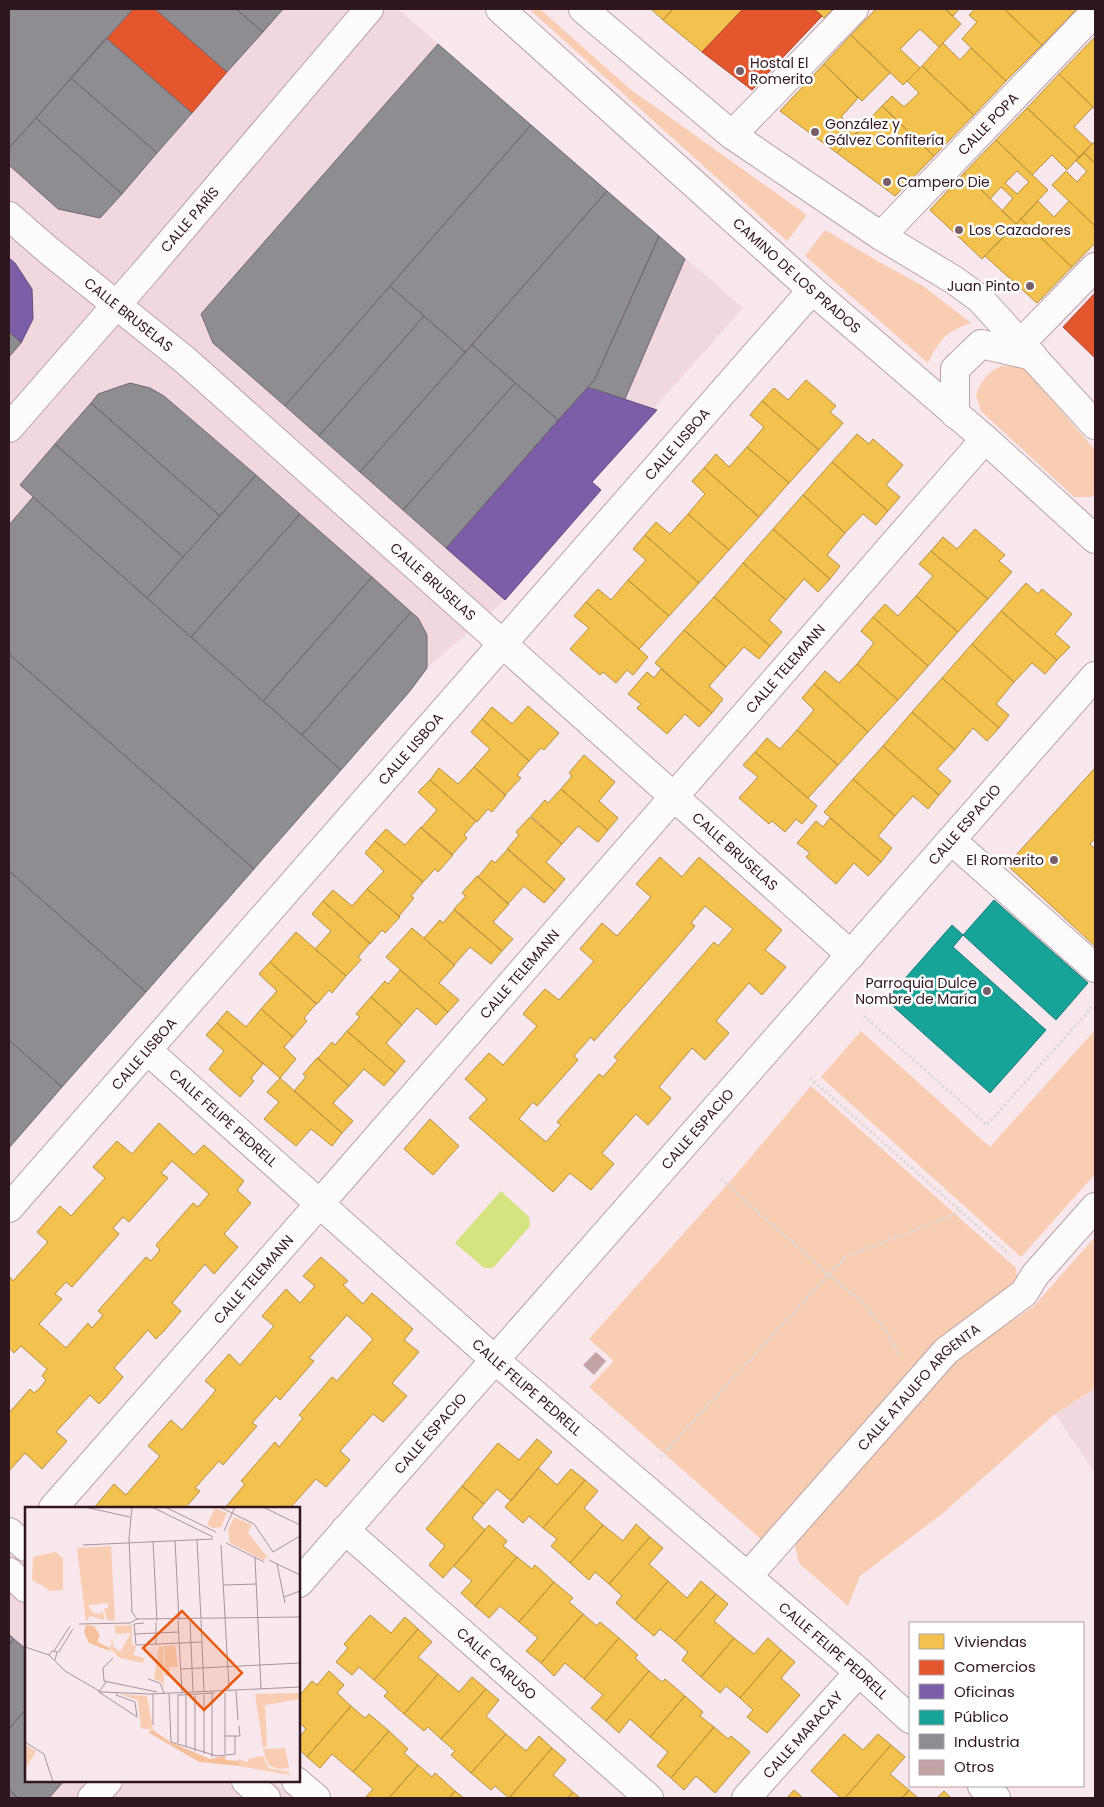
<svg xmlns="http://www.w3.org/2000/svg" width="1104" height="1807" viewBox="0 0 1104 1807" font-family="Poppins,sans-serif">
	<style>
		.built { fill: #f1d7de }
		.green { fill: #f8cdb2 }
		.water { fill: #d5e381 }
		.homes { fill: #f2c14e; stroke: #b88e40; fill-rule: evenodd }
		.shops { fill: #e4572e; stroke: #ae442a }
		.offices { fill: #7b5ea7; stroke: #64487e }
		.public { fill: #17a398; stroke: #1e7974 }
		.industry { fill: #8d8d92; stroke: #716970 }
		.building { fill: #c4a3a7 }
		.lines { fill: none; stroke-linecap: round; stroke-linejoin: round }
		.minor-casing { stroke: #b7a3a9; stroke-width: 30 }
		.major-casing { stroke: #b7a3a9; stroke-width: 30 }
		.path { stroke: #ded8d9; stroke-width: 3; stroke-dasharray: 2.5 2.5; stroke-linecap: butt }
		.minor { stroke: #fefbfc; stroke-width: 28 }
		.major { stroke: #fefbfc; stroke-width: 28 }
		.poi-dot { fill: #765f67; stroke: #fff; stroke-width: 2 }
		.labels { text-anchor: middle; stroke-width: 5; stroke-linejoin: round; paint-order: stroke }
		.poi-label { font-size: 14px; fill: #30161f; stroke: #fff; text-anchor: start }
		.street-label { font-size: 14px; fill: #30161f; stroke: #fff }
		.inset-road { fill: none; stroke: #a8939a; stroke-width: 1 }
		.view { fill: #e8590c; fill-opacity: 0.15; stroke: #e8590c; stroke-width: 2.5 }
		.inset-edge { fill: none; stroke: #30161f; stroke-width: 2.5 }
	</style>
	<rect width="100%" height="100%" fill="#f8e7ec"/>
	<path class="built" d="M9 9H398L743 308 654 408 657 410 592 482 601 490 505 600 427 668 410 691 9 1148Z
		M1095 1388V1473L1055 1414Z
		M9 1547 26 1562V1781H274L293 1798H9Z"/>
	<path class="green" d="M529 9H540L630 89 807 215 787 241Z
		M825 230 879 262 923 286 971 323C945 332 940 339 928 363L805 256Z
		M1001 366H1012L1024 368 1095 450V495L1090 497H1074L981 411 976 395C982 380 986 374 1001 366Z
		M1095 1030V1174L1021 1257 821 1077 861 1031 990 1147Z
		M811 1086 1016 1268 1018 1285 763 1541 589 1387 614 1361 589 1339 727 1185Z
		M1095 1237V1388L1055 1414 943 1513 860 1576 848 1606 799 1563 795 1546 805 1529 954 1360 1034 1306Z"/>
	<path class="water" d="M501 1191 529 1217 530 1226 493 1268H484L455 1243Z"/>
	<path class="homes" d="M651 9H673L663 20Z
		M673 9H743L702 52 663 20Z
		M814 9H833L824 18Z
		M876 9H945L961 24 939 47 920 29 900 49 920 68 903 85 851 35Z
		M945 9H959L953 16Z
		M975 9H1004L1042 45 1006 81 962 39 977 22 969 15Z
		M1004 9H1075L1076 10 1042 45Z
		M851 35 890 73 862 101 824 64Z
		M1095 37V109L1059 74Z
		M943 43 960 60 971 48 1006 81 974 115 922 66Z
		M824 64 858 98 841 117 859 131 837 153 780 111Z
		M922 66 974 115 934 156 882 106 892 96 904 107 919 93 907 81Z
		M1059 74 1093 107 1074 127 1092 144 1079 157 1027 108Z
		M882 106 934 156 895 196 837 153Z
		M1027 108 1079 157 1067 170 1052 155 1032 175 996 140Z
		M996 140 1048 190 1016 224 1002 211 1013 198 1001 187 990 199 964 173ZM1017 171 1029 182 1017 194 1005 183Z
		M1095 141V163L1084 153Z
		M1084 153 1095 163V226L1052 185 1066 171 1077 182 1087 171 1076 161Z
		M964 173 1016 224 982 259 930 210Z
		M1038 201 1054 217 1069 201 1095 226V243L1072 267 1021 219Z
		M1021 219 1072 267 1037 303 985 256Z
		M806 380 836 406 830 412 843 423 819 450 762 401 774 388 788 400Z
		M762 401 819 450 789 483 747 447 764 427 750 415Z
		M857 434 869 444 873 439 903 465 886 485 900 497 888 511 832 462Z
		M747 447 789 483 759 517 704 468 716 454 729 467Z
		M832 462 888 511 876 525 863 514 845 533 803 495Z
		M704 468 759 517 729 550 688 514 705 494 692 481Z
		M803 495 845 533 827 555 840 566 830 579 773 529Z
		M688 514 729 550 699 583 645 535 656 522 670 534Z
		M773 529 830 579 818 592 804 579 786 600 743 563Z
		M975 529 1005 555 999 561 1012 572 988 599 931 551 943 537 957 549Z
		M645 535 699 583 669 616 628 580 646 560 633 549Z
		M931 551 988 599 958 632 916 596 933 576 919 564Z
		M743 563 786 600 769 620 782 632 770 646 714 597Z
		M628 580 669 616 639 649 586 602 598 589 611 600Z
		M1026 583 1038 594 1042 589 1072 614 1055 634 1070 647 1057 660 1001 611Z
		M916 596 958 632 928 666 873 617 885 604 898 616Z
		M714 597 770 646 759 659 744 647 726 667 684 630Z
		M586 602 648 657 633 675 627 670 616 683 603 672 600 675 570 649 589 628 574 616Z
		M1001 611 1057 660 1045 674 1032 663 1014 682 972 644Z
		M873 617 928 666 898 700 857 664 874 643 861 631Z
		M684 630 726 667 709 686 723 699 712 713 655 663Z
		M972 644 1014 682 996 704 1009 715 999 728 942 678Z
		M857 664 898 700 868 732 814 684 825 671 839 683Z
		M661 669 712 713 699 727 685 714 667 734 637 708 641 704 628 694 647 672 654 678Z
		M942 678 999 728 987 741 973 728 955 750 912 712Z
		M814 684 868 732 838 765 797 730 814 710 802 698Z
		M528 706 559 733 544 750 541 748 529 761 482 719 492 707 512 724Z
		M912 712 955 750 937 769 951 781 939 795 883 746Z
		M482 719 529 761 517 775 521 778 505 795 474 767 490 749 471 732Z
		M797 730 838 765 808 798 755 752 767 738 780 749Z
		M883 746 939 795 928 809 913 796 895 816 853 779Z
		M755 752 817 806 802 824 796 819 785 832 772 821 769 824 739 798 758 777 743 765Z
		M584 755 615 782 599 801 618 818 608 830 561 789 572 776 569 773Z
		M474 767 506 795 492 812 488 809 477 822 430 780 439 768 458 784Z
		M1095 768V838L1090 844 1095 849V946L1007 865Z
		M853 779 895 816 878 836 892 848 881 862 824 812Z
		M430 780 476 821 464 835 467 838 452 855 421 828 437 810 418 792Z
		M561 789 608 830 598 842 578 826 562 844 531 816 545 800 548 803Z
		M530 817 562 844 546 862 565 879 555 891 507 849 519 835 516 832Z
		M830 818 881 862 868 876 854 863 836 884 806 857 810 853 797 843 816 821 823 827Z
		M421 827 453 855 438 872 435 869 423 882 375 841 386 829 405 845Z
		M375 841 423 882 411 896 414 898 399 916 367 889 384 871 365 853Z
		M508 849 555 891 544 903 524 886 508 904 478 877 492 860 495 863Z
		M660 857 682 877 699 857 782 930 765 950 786 967 762 995 749 983 716 1021 729 1033 705 1060 692 1048 659 1087 671 1098 655 1117 648 1125 636 1114 602 1153 614 1164 591 1190 570 1173 553 1192 469 1118 487 1099 465 1079 489 1053 503 1065 537 1026 523 1014 527 1009 545 989 559 1000 594 961 580 949 602 923 617 936 634 917 651 897 636 884ZM705 906 733 929 718 946 714 942 614 1057 618 1060 603 1077 599 1074 557 1122 561 1125 546 1142 519 1119 533 1102 537 1106 578 1060 574 1056 591 1037 594 1041 672 953 695 926 691 923Z
		M477 876 509 904 493 922 513 939 502 951 454 909 466 896 462 893Z
		M367 889 400 917 385 933 382 930 370 944 323 901 333 890 352 906Z
		M323 901 370 943 358 957 361 960 346 976 315 949 331 931 312 914Z
		M454 910 502 951 491 964 470 947 454 965 424 938 440 920 443 923Z
		M412 928 455 965 439 983 459 1000 448 1012 386 957Z
		M296 932 346 976 332 993 329 990 317 1004 270 962Z
		M270 962 316 1004 304 1018 307 1021 293 1037 261 1009 277 991 259 974Z
		M400 970 448 1012 436 1025 417 1008 402 1025 371 997 385 981 388 984Z
		M371 997 402 1025 386 1043 405 1061 395 1073 347 1031 360 1017 356 1014Z
		M261 1009 293 1037 284 1047 296 1059 280 1078 217 1023 227 1011 246 1027Z
		M217 1023 263 1064 251 1078 254 1081 240 1097 209 1069 224 1051 206 1035Z
		M347 1031 395 1073 384 1086 364 1069 349 1086 318 1058 332 1042 335 1045Z
		M317 1058 349 1086 333 1103 353 1121 342 1133 294 1091 306 1077 303 1074Z
		M280 1078 342 1133 332 1146 311 1129 296 1146 264 1119 279 1102 267 1092Z
		M430 1119 459 1146 433 1175 404 1149Z
		M159 1123 194 1155 204 1145 244 1181 237 1190 251 1203 224 1234 238 1247 214 1274 205 1264 172 1303 181 1311 164 1331 156 1339 148 1330 114 1368 123 1377 105 1398 99 1404 90 1395 56 1432 67 1441 42 1469 25 1453 9 1471V1413L30 1389 34 1393 41 1387 46 1380 42 1376 47 1369 21 1346 14 1353 9 1347V1276L13 1281 48 1242 37 1232 60 1206 71 1216 105 1178 93 1167 117 1141 132 1154ZM172 1161 209 1194 198 1207 193 1203 156 1245 160 1250 151 1261 146 1257 98 1311 103 1315 99 1320 92 1328 88 1323 66 1348 39 1324 62 1299 55 1294 66 1282 72 1287 119 1234 113 1228 123 1217 129 1222 168 1178 161 1173Z
		M321 1257 348 1281 343 1285 363 1304 372 1293 413 1329 404 1340 419 1352 392 1383 407 1396 383 1422 373 1414 357 1432 340 1451 350 1460 326 1487 316 1479 290 1508H225L245 1484 241 1481 275 1442 279 1447 303 1418 299 1415 332 1377 337 1381 373 1339 347 1315 309 1358 314 1361 280 1400 276 1396 252 1423 257 1426 223 1465 219 1461 195 1488 200 1491 185 1508H94L114 1484 126 1495 160 1456 148 1446 171 1420 182 1430 216 1390 205 1381 229 1354 240 1365 274 1326 262 1316 286 1289 300 1303 315 1286 303 1276Z
		M537 1439 552 1452 511 1501 497 1489 484 1504 462 1486 498 1443 519 1460Z
		M538 1468 557 1485 571 1469 585 1480 543 1528 529 1516 523 1523 505 1507Z
		M585 1480 598 1491 584 1508 603 1525 570 1563 551 1546 557 1539 543 1528Z
		M462 1486 484 1504 472 1518 485 1530 443 1578 429 1565 445 1546 426 1529Z
		M636 1524 650 1537 609 1584 595 1572 589 1580 570 1563 603 1525 623 1541Z
		M489 1525 507 1541 503 1546 517 1557 475 1606 461 1593 472 1581 454 1566Z
		M650 1537 663 1548 649 1564 668 1581 635 1620 616 1603 622 1596 609 1584Z
		M517 1557 532 1569 535 1565 554 1582 519 1622 500 1606 489 1618 475 1606Z
		M668 1581 687 1598 701 1581 716 1594 675 1641 660 1629 654 1636 635 1620Z
		M554 1582 573 1598 569 1602 583 1614 541 1663 526 1651 538 1638 519 1622Z
		M716 1594 728 1604 714 1621 734 1638 701 1677 682 1660 688 1652 675 1641Z
		M583 1614 597 1626 600 1622 619 1638 584 1679 565 1663 554 1676 541 1663Z
		M370 1615 391 1633 405 1617 418 1629 374 1680 359 1667 352 1675 336 1662 348 1648 344 1644Z
		M418 1629 432 1642 418 1657 438 1674 404 1714 384 1696 388 1692 374 1680Z
		M619 1638 638 1655 635 1658 649 1671 606 1721 591 1708 603 1695 584 1679Z
		M734 1638 754 1654 768 1638 781 1650 740 1698 726 1686 720 1693 701 1677Z
		M781 1650 795 1662 781 1678 800 1695 767 1733 747 1717 753 1710 740 1698Z
		M329 1671 344 1685 337 1693 351 1706 307 1757 299 1749V1738L306 1729 299 1722V1696L312 1681 317 1685Z
		M649 1671 662 1682 665 1679 685 1696 650 1737 630 1719 619 1733 606 1721Z
		M438 1674 459 1692 472 1677 486 1689 441 1739 428 1727 424 1731 404 1714Z
		M486 1689 499 1700 486 1716 506 1734 471 1773 451 1755 455 1751 441 1739Z
		M685 1696 703 1712 700 1716 714 1727 671 1778 657 1766 668 1752 650 1737Z
		M351 1706 365 1718 369 1714 389 1731 353 1772 332 1754 320 1768 307 1757Z
		M714 1727 728 1739 731 1736 750 1752 715 1793 696 1776 684 1790 671 1778Z
		M389 1731 408 1749 404 1753 418 1765 389 1798H365L373 1789 353 1772Z
		M506 1734 526 1751 539 1736 552 1748 509 1798 495 1786 491 1790 471 1773Z
		M844 1734 863 1750 878 1734 891 1745 845 1798H841L811 1771Z
		M891 1745 905 1757 890 1774 909 1790 902 1798H845Z
		M552 1748 566 1760 553 1775 573 1792 568 1798H509Z
		M418 1765 432 1777 435 1773 455 1791 449 1798H389Z
		M794 1790 803 1798H787Z
		M909 1790 918 1798H902Z
		M455 1791 464 1798H449Z
		M944 1791 950 1797 952 1798H937Z
		M573 1792 580 1798H568Z"/>
	<path class="shops" d="M133 9H155L227 72 192 113 106 38Z
		M743 9H814L822 16 752 90 702 52Z
		M1095 293V358L1063 327Z"/>
	<path class="offices" d="M9 258 15 263 32 289 33 319 21 343 9 332Z
		M588 387 657 410 592 482 601 490 505 600 446 548Z"/>
	<path class="public" d="M994 900 1088 983 1056 1020 963 935Z
		M952 925 963 935 953 947 1046 1030 990 1093 886 1000Z"/>
	<path class="industry" d="M9 9H133L9 148Z
		M155 9H236L263 32 227 72Z
		M236 9H283L263 32Z
		M106 38 192 113 157 153 71 78Z
		M438 44 531 125 285 406 213 343 201 314Z
		M71 78 157 153 122 194 36 118Z
		M36 118 122 194 100 218 58 209 9 165V148Z
		M531 125 607 191 465 352 390 286Z
		M607 191 659 236 595 379 558 420 472 345Z
		M659 236 685 259 625 399 588 387 595 379Z
		M390 286 424 316 319 436 285 406Z
		M424 316 465 352 360 472 319 436Z
		M9 332 21 343 9 357Z
		M472 345 515 383 403 510 360 472Z
		M130 383 150 388 164 396 256 475 220 516 91 403 98 394Z
		M515 383 558 420 446 548 403 510Z
		M91 403 220 516 183 557 55 444Z
		M55 444 183 557 147 598 20 485Z
		M256 475 300 514 191 637 147 598Z
		M33 497 341 770 254 869 9 654V525Z
		M300 514 372 577 263 701 191 637Z
		M372 577 411 612 302 735 263 701Z
		M411 612 418 618 427 635V668L410 691 341 770 302 735Z
		M9 654 254 869 146 992 9 871Z
		M9 871 146 992 62 1087 9 1040Z
		M9 1040 62 1087 9 1148Z
		M9 1634 14 1639 9 1645Z
		M14 1639 26 1649V1709L9 1729V1645Z
		M26 1709V1781H64L49 1798H18L9 1790V1729Z
		M9 1790 18 1798H9Z"/>
	<path class="building" d="M596 1352 606 1361 594 1375 583 1365Z"/>
	<g class="lines">
		<g class="minor-casing">
			<g id="minor">
				<path d="M732 135 854 9"/>
				<path id="s1" d="M9 216 48 250 185 360 851 955"/>
				<path id="s2" d="M881 236 1095 12"/>
				<path d="M1021 343 1095 267"/>
				<path d="M951 840 1095 968"/>
				<path id="s3" d="M147 1050 495 1360 859 1672 910 1719"/>
				<path id="s4" d="M9 1208 812 290"/>
				<path id="s5" d="M53 1508 343 1177 985 439"/>
				<path id="s6" d="M345 1530 649 1798"/>
				<path d="M9 1532 26 1547"/>
				<path d="M9 1572 26 1588"/>
				<path id="s7" d="M748 1576 946 1351 1024 1293 1035 1275 1095 1207"/>
				<path id="s8" d="M299 1583 1095 676"/>
				<path d="M246 1781 266 1798"/>
				<path d="M296 1781 316 1798"/>
				<path d="M982 1786 996 1798"/>
				<path d="M92 1798 108 1781"/>
				<path id="s9" d="M746 1798 859 1672"/>
			</g>
		</g>
		<g class="major-casing">
			<g id="major">
				<path id="s10" d="M500 9 812 290 985 439 1095 539"/>
				<path d="M583 9 732 135 881 236 954 280 980 299 1095 425"/>
				<path d="M955 414V369L981 344 1033 356"/>
				<path id="s11" d="M9 428 146 271 369 9"/>
			</g>
		</g>
		<path class="path" d="M864 1016 987 1125 1092 1007
			M810 1078 1009 1254
			M721 1179 829 1275 864 1304 887 1332 899 1355
			M660 1457 845 1257 956 1214 959 1210"/>
		<use href="#minor" class="minor"/>
		<use href="#major" class="major"/>
	</g>
	<g class="poi-dot">
		<circle cx="740" cy="71" r="5"/>
		<circle cx="815" cy="132" r="5"/>
		<circle cx="887" cy="182" r="5"/>
		<circle cx="959" cy="230" r="5"/>
		<circle cx="1030" cy="286" r="5"/>
		<circle cx="1054" cy="860" r="5"/>
		<circle cx="987" cy="991" r="5"/>
	</g>
	<g class="labels">
		<g class="poi-label">
			<text x="750" y="68">Hostal El<tspan x="750" dy="16">Romerito</tspan></text>
			<text x="825" y="129">González y<tspan x="825" dy="16">Gálvez Confitería</tspan></text>
			<text x="897" y="187">Campero Die</text>
			<text x="969" y="235">Los Cazadores</text>
			<text x="1020" y="291" text-anchor="end">Juan Pinto</text>
			<text x="1044" y="865" text-anchor="end">El Romerito</text>
			<text x="977" y="988" text-anchor="end">Parroquia Dulce<tspan x="977" dy="16">Nombre de María</tspan></text>
		</g>
		<g class="street-label">
			<text dy="5" stroke="none"><textPath href="#s2" startOffset="155">CALLE POPA</textPath></text>
			<text dy="5" stroke="none"><textPath href="#s11" startOffset="276">CALLE PARÍS</textPath></text>
			<text dy="5" stroke="none"><textPath href="#s10" startOffset="399">CAMINO DE LOS PRADOS</textPath></text>
			<text dy="5" stroke="none"><textPath href="#s1" startOffset="155">CALLE BRUSELAS</textPath></text>
			<text dy="5" stroke="none"><textPath href="#s4" startOffset="1015">CALLE LISBOA</textPath></text>
			<text dy="5" stroke="none"><textPath href="#s1" startOffset="560">CALLE BRUSELAS</textPath></text>
			<text dy="5" stroke="none"><textPath href="#s5" startOffset="1114">CALLE TELEMANN</textPath></text>
			<text dy="5" stroke="none"><textPath href="#s4" startOffset="610">CALLE LISBOA</textPath></text>
			<text dy="5" stroke="none"><textPath href="#s8" startOffset="1009">CALLE ESPACIO</textPath></text>
			<text dy="5" stroke="none"><textPath href="#s1" startOffset="965">CALLE BRUSELAS</textPath></text>
			<text dy="5" stroke="none"><textPath href="#s5" startOffset="709">CALLE TELEMANN</textPath></text>
			<text dy="5" stroke="none"><textPath href="#s4" startOffset="205">CALLE LISBOA</textPath></text>
			<text dy="5" stroke="none"><textPath href="#s3" startOffset="102">CALLE FELIPE PEDRELL</textPath></text>
			<text dy="5" stroke="none"><textPath href="#s8" startOffset="604">CALLE ESPACIO</textPath></text>
			<text dy="5" stroke="none"><textPath href="#s5" startOffset="304">CALLE TELEMANN</textPath></text>
			<text dy="5" stroke="none"><textPath href="#s3" startOffset="508">CALLE FELIPE PEDRELL</textPath></text>
			<text dy="5" stroke="none"><textPath href="#s7" startOffset="255">CALLE ATAULFO ARGENTA</textPath></text>
			<text dy="5" stroke="none"><textPath href="#s8" startOffset="199">CALLE ESPACIO</textPath></text>
			<text dy="5" stroke="none"><textPath href="#s3" startOffset="912">CALLE FELIPE PEDRELL</textPath></text>
			<text dy="5" stroke="none"><textPath href="#s6" startOffset="202">CALLE CARUSO</textPath></text>
			<text dy="5" stroke="none"><textPath href="#s9" startOffset="85">CALLE MARACAY</textPath></text>
		</g>
	</g>
	<g transform="translate(25 1507)">
		<rect width="275" height="275" fill="#f8e7ec"/>
		<path d="M190 1 202 6 196 20 189 21 182 18ZM209 10 227 18 223 26 244 52 239 50 240 54 205 36 203 23ZM86 39 90 114 82 113 79 101H83V96L63 98 68 106 76 107 77 103 80 113 65 109 61 115 52 41ZM31 45 38 51V83L21 84 23 82 7 73 8 50ZM107 118V136L111 140 108 148 119 151 118 156 95 151 85 141 87 135 82 133 88 134V139L103 152 95 145 106 126 90 127V119ZM150 138 153 160H144L145 169H140L139 139ZM134 139 138 140 139 182 137 175 129 172ZM275 186V192L240 198 242 240H238L230 187ZM94 187 122 189 128 223 116 221 113 193ZM0 238 11 244 0 263ZM260 241 264 261 254 262 243 258 238 242ZM238 249 243 261 264 265 265 268 214 259 215 253 223 255V252Z" fill="#f8cdb2"/>
		<path d="M61 118 69 119 75 128 72 135 87 142H83L87 145 64 136 59 125ZM128 223 145 235 185 252 200 249 201 253 213 254 215 251 214 259 174 255 123 225Z" fill="#f6c09b"/>
		<path class="inset-road" d="M60 0 105 10M107 0 104 31 107 105 112 112 275 110M127 0 188 30M140 0 191 25M195 0 229 17 248 45 275 29M238 0 275 18M199 24 210 0M172 33 176 112M128 34 132 114M150 34 154 113M201 36 239 55M58 38 188 32M196 38 204 182M230 51 236 182M244 53 275 68M252 57 260 96M199 78 231 77M259 90 275 84M176 113 179 184M153 114 157 185M165 114 168 184M131 115V137M119 116 109 117 111 138 177 135M54 117 105 116 112 112M109 127 154 125M0 140 24 148M29 144 45 119M33 146 48 122M24 148 40 164 76 185 125 187 275 180M24 148 27 144 32 145 30 153M88 151 78 161 79 174 132 185M156 162 275 156M123 172 135 176 139 186M81 175 74 185 112 210 110 195 91 188 92 186M211 184 213 213M200 186V247M128 187V218M144 187 146 235 192 249 210 247V229M154 188 190 186M179 188V247M200 229H215L214 219M0 235 19 247 28 275M153 236V187M161 239V188M170 244V189M187 250V186"/>
		<path class="view" d="M157 104 217 166 179 203 118 141Z"/>
		<rect width="275" height="275" class="inset-edge"/>
	</g>
	<rect width="1104" height="1807" fill="none" stroke="#30161f" stroke-width="20"/>
	<rect x="909" y="1622" width="175" height="165" fill="#ffffff" stroke="#aca2a5"/>
	<rect x="919" y="1634" width="25" height="15" fill="#f2c14e" stroke="#aca2a5"/>
	<text x="954" y="1647" font-size="15" fill="#30161f">Viviendas</text>
	<rect x="919" y="1660" width="25" height="15" fill="#e4572e" stroke="#aca2a5"/>
	<text x="954" y="1672" font-size="15" fill="#30161f">Comercios</text>
	<rect x="919" y="1684" width="25" height="15" fill="#7b5ea7" stroke="#aca2a5"/>
	<text x="954" y="1697" font-size="15" fill="#30161f">Oficinas</text>
	<rect x="919" y="1710" width="25" height="15" fill="#17a398" stroke="#aca2a5"/>
	<text x="954" y="1722" font-size="15" fill="#30161f">Público</text>
	<rect x="919" y="1734" width="25" height="15" fill="#8d8d92" stroke="#aca2a5"/>
	<text x="954" y="1747" font-size="15" fill="#30161f">Industria</text>
	<rect x="919" y="1760" width="25" height="15" fill="#c4a3a7" stroke="#aca2a5"/>
	<text x="954" y="1772" font-size="15" fill="#30161f">Otros</text>
</svg>
